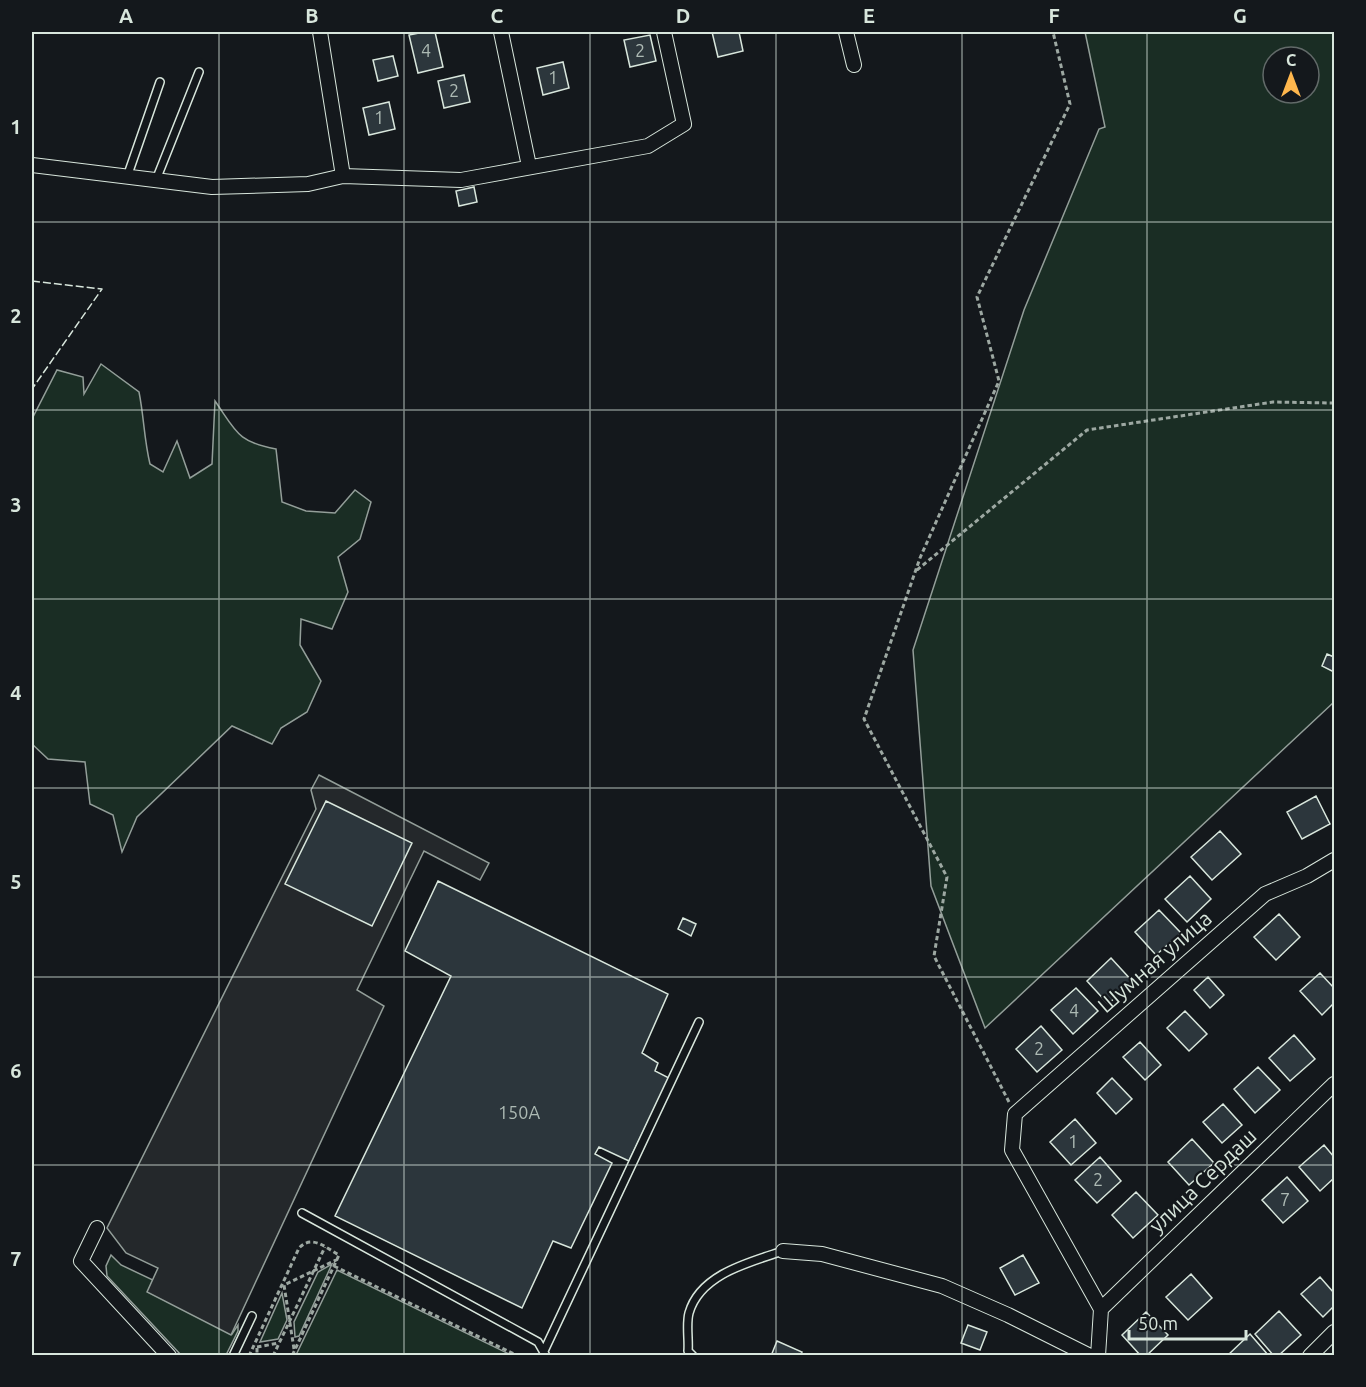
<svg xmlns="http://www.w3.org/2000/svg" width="1366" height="1387" viewBox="0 0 1366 1387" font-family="Ubuntu,sans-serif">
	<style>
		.green { fill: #1a2d24; stroke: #939e99; stroke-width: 1.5; fill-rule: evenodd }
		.parking { fill: #24282b; stroke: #939e99; stroke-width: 1.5 }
		.building { fill: #2c363c; stroke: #d8e6dc; stroke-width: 1.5 }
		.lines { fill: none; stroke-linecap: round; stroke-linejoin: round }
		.service-casing { stroke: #d8e6dc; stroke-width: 10 }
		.minor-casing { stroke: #d8e6dc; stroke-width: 16 }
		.path { stroke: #9da8a2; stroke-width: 3; stroke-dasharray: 4.5 3; stroke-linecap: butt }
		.service { stroke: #14181c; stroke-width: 7 }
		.minor { stroke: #14181c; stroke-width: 14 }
		.fence { stroke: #d8e6dc; stroke-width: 1.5; stroke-dasharray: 8 3; stroke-linecap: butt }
		.grid { fill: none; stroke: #d8e6dc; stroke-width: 1.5; stroke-opacity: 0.55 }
		.labels { text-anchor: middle; stroke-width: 4.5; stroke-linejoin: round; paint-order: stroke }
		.number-label { font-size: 18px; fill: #adbab4 }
		.street-label { font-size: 21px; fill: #d8e6dc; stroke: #14181c }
		.neatline { fill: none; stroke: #d8e6dc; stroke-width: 2 }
		.grid-label { font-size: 20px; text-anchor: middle; font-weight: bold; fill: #d8e6dc }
	</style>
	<rect width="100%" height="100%" fill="#14181c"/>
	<path class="green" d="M1085 32H1334V702L985 1028 931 886 913 650 1024 310 1099 129 1105 127ZM1273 57H1309V93H1273Z
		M101 364 139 392C144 417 144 439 150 464L163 472 177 441 190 478 212 464 215 401C236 431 237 442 276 449L282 502 306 511 335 513 355 490 371 502 360 539 338 557 348 592 332 629 301 619 300 645 321 681 307 712 281 728 272 744 232 726 137 817 122 852 113 815 90 804 85 762 48 759 32 744V419L57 370 83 377 84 394Z
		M111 1255 121 1265 153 1280 148 1292 232 1334 238 1325V1331L226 1355H181L107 1276 106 1266Z
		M332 1264 299 1336 295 1337 294 1322 318 1272Z
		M337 1270 511 1355H296Z
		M282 1293 287 1320 278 1339 260 1342Z"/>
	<path class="parking" d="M319 775 489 863 480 880 424 851 357 990 384 1006 231 1335 147 1292 158 1268 126 1253 107 1228 316 809 311 790Z"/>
	<path class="building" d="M424 32H435L443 67 418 73 409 35Z
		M712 32H739L743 51 718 57Z
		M650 35 656 61 630 67 624 40Z
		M393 56 398 76 378 81 373 60Z
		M563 62 569 88 543 95 537 68Z
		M464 75 470 102 444 108 438 81Z
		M389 102 395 129 369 135 363 108Z
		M474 187 477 202 459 206 456 191Z
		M1327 654 1334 657V672L1322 666Z
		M1316 796 1330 824 1302 839 1287 812Z
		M326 801 412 843 372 926 285 884Z
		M1220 831 1241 854 1212 880 1191 857Z
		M1190 876 1211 899 1187 922 1165 899Z
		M438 881 668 994 642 1053 658 1063 655 1071 669 1078 629 1161 599 1147 595 1154 612 1163 571 1248 553 1241 522 1308 335 1216 451 976 405 951Z
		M1159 910 1181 933 1156 955 1135 932Z
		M1279 914 1300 937 1276 960 1254 937Z
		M683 918 696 924 691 936 678 929Z
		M1111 958 1133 982 1108 1004 1087 981Z
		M1320 973 1334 988V1003L1322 1015 1300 991Z
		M1208 977 1224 995 1210 1008 1194 990Z
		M1076 988 1098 1011 1073 1034 1051 1010Z
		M1185 1011 1207 1034 1189 1051 1167 1028Z
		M1041 1026 1062 1050 1037 1072 1016 1049Z
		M1294 1035 1315 1059 1290 1081 1269 1058Z
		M1140 1042 1161 1065 1145 1080 1123 1057Z
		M1258 1067 1280 1090 1255 1113 1234 1089Z
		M1112 1078 1132 1099 1116 1114 1097 1093Z
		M1223 1104 1242 1125 1222 1143 1203 1122Z
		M1075 1119 1096 1143 1071 1165 1050 1142Z
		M1192 1139 1214 1163 1189 1185 1168 1162Z
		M1324 1145 1334 1157V1178L1320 1191 1299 1167Z
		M1100 1157 1121 1181 1097 1203 1075 1180Z
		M1287 1177 1308 1201 1283 1223 1262 1200Z
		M1136 1192 1158 1215 1133 1238 1112 1215Z
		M1023 1255 1039 1283 1015 1295 1000 1268Z
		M1191 1274 1212 1298 1188 1320 1166 1297Z
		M1320 1277 1334 1293V1306L1323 1317 1301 1294Z
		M1279 1311 1301 1335 1278 1356H1274L1255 1334Z
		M1146 1312 1168 1335 1146 1356H1141L1122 1335Z
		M968 1325 987 1332 980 1350 961 1343Z
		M1250 1334 1269 1356H1227Z
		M777 1341 802 1352 800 1356H771Z"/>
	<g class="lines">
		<g class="service-casing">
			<path id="service" d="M127 177 160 82
				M156 180 199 72
				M302 1213 538 1342 546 1356
				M544 1351 699 1022
				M233 1356 252 1316
				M693 1356 688 1351C689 1340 686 1324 689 1313 700 1274 750 1262 783 1251"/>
		</g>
		<g class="minor-casing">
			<path id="minor" d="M320 32 343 176
				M501 32 529 166
				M846 32 854 65
				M32 165 212 187 308 184 343 176 461 180 648 146 684 124 664 32
				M97 1228 81 1261 169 1356
				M783 1251 822 1254 942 1286 1008 1315 1090 1356
				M1101 1309 1334 1084
				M1098 1356 1101 1309 1012 1150 1015 1114 1265 894 1307 876 1334 860
				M1310 1356 1334 1332"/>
		</g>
		<path class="path" d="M917 570 1087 430 1273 402 1334 403
			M1009 1102 934 956 947 877 864 719 920 558 999 381 977 297 1070 104 1053 32
			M334 1266 518 1356
			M257 1347 279 1343
			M257 1348V1356
			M294 1349 284 1285 338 1259
			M249 1356 299 1248C312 1234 326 1248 339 1255L292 1356
			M273 1356 325 1247"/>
		<use href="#service" class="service"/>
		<use href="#minor" class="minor"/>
		<path class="fence" d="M32 281 102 289 32 389"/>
	</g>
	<path class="grid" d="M219 32V1356M404 32V1356M590 32V1356M776 32V1356M962 32V1356M1147 32V1356M32 222H1334M32 410H1334M32 599H1334M32 788H1334M32 977H1334M32 1165H1334"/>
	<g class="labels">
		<g class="number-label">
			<text x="426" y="57">4</text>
			<text x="640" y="57">2</text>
			<text x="553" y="84">1</text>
			<text x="454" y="97">2</text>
			<text x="379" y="124">1</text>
			<text x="1074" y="1017">4</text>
			<text x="1039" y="1055">2</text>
			<text x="519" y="1119">150А</text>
			<text x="1073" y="1148">1</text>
			<text x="1098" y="1186">2</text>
			<text x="1285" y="1206">7</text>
		</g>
		<g class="street-label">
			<text transform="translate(1155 962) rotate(-41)" y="7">Шумная улица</text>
			<text transform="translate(1203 1181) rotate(-44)" y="7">улица Сердаш</text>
		</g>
	</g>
	<rect width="1366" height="1387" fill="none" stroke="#14181c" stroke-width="66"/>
	<g transform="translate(1291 75)"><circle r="28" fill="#14181c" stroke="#626a69" stroke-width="1.5"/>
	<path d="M0-4.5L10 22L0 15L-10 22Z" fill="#ffb74d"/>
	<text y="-9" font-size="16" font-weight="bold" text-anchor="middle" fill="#d8e6dc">С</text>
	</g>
	<path d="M1129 1330v9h117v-9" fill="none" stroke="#d8e6dc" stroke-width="3"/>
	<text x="1138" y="1330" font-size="18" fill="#d8e6dc" stroke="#14181c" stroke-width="4.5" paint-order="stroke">50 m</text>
	<rect x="33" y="33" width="1300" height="1321" class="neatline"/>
	<g class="grid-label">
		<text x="126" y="23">A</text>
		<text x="312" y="23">B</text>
		<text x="497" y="23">C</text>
		<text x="683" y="23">D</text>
		<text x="869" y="23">E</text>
		<text x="1054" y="23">F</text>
		<text x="1240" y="23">G</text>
		<text x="16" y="134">1</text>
		<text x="16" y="323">2</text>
		<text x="16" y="512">3</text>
		<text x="16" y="700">4</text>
		<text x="16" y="889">5</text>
		<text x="16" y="1078">6</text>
		<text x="16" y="1266">7</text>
	</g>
</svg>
